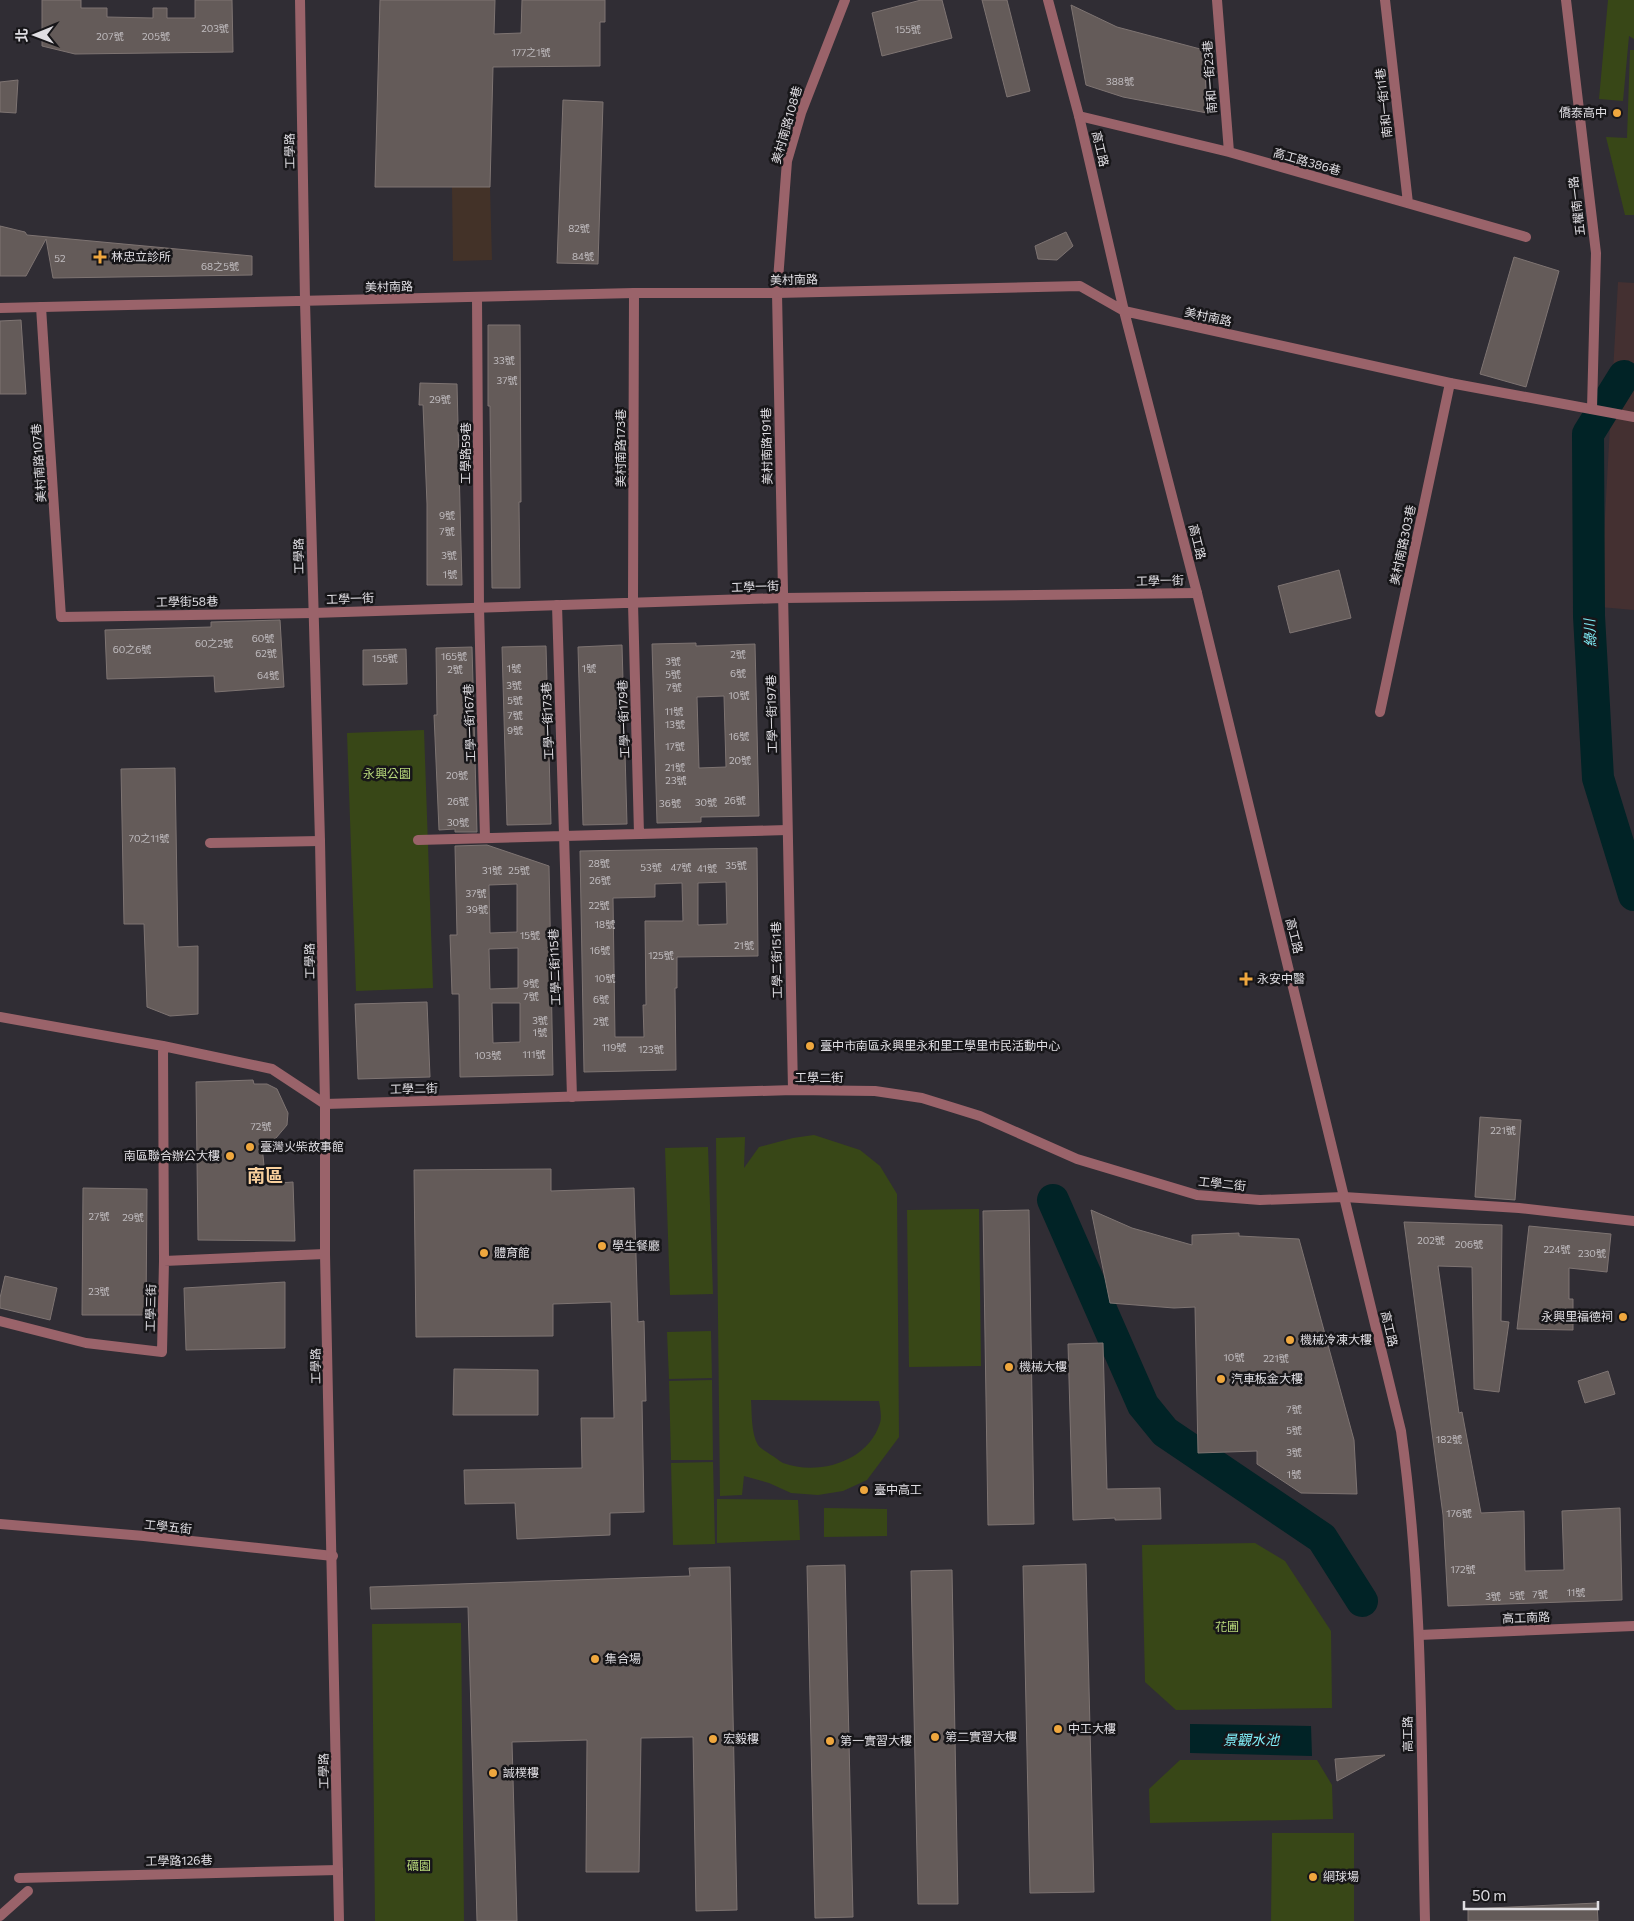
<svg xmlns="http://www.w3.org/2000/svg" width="1634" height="1921" viewBox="0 0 1634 1921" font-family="Commissioner,'Noto Sans TC',sans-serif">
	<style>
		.commercial { fill: #433228 }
		.industrial { fill: #443031 }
		.green { fill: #384717; fill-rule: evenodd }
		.water { fill: #012326 }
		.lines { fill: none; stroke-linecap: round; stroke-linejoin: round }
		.river { stroke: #012326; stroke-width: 32 }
		.building { fill: #645b59; stroke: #7e7472; fill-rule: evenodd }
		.pedestrian { stroke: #9a636a; stroke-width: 10 }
		.minor { stroke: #9a636a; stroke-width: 10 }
		.tertiary { stroke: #9a636a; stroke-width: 10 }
		.poi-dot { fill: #efa73e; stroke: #171619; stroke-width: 2 }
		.labels { text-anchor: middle; stroke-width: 5; stroke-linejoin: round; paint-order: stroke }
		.number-label { font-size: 10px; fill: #c1bdc0 }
		.street-label { font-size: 12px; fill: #e0dee3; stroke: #171619 }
		.poi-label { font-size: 12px; fill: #e0dee3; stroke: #171619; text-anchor: start }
		.park-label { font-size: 12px; fill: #badb7c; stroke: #171619 }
		.water-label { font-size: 14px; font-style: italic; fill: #80eef8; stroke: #171619 }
		.district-label { font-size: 18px; font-weight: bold; fill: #f9d09d; stroke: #171619 }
	</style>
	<rect width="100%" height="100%" fill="#302d34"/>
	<path class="commercial" d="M452 187H490L492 260 453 261Z"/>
	<path class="industrial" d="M1618 282 1634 283V610L1600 607Z"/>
	<path class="green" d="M1608 0H1634V39L1629 36 1623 101 1599 99Z
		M1630 50H1634V215H1625L1606 137 1627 138Z
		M424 730 433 988 356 991 347 733Z
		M814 1135 860 1150 880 1166 897 1194 899 1437 867 1480 843 1491 818 1495 791 1493 769 1483 744 1476 742 1495 720 1496 716 1138 745 1137 744 1168 759 1147 793 1138ZM751 1400 879 1401C880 1407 882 1417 880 1423 868 1462 818 1476 783 1463 779 1461 775 1457 771 1455 767 1452 761 1449 758 1445 751 1433 752 1414 751 1400Z
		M708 1147 713 1294 670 1295 665 1148Z
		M979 1209 981 1366 909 1367 907 1210Z
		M711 1331 712 1378 669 1379 667 1332Z
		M712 1380 713 1460H671L669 1381Z
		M713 1462 715 1544 673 1545 671 1463Z
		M717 1499 798 1500 800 1540 717 1543Z
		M824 1508 887 1509V1536L824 1537Z
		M1255 1543 1285 1561 1331 1631 1332 1708 1176 1710 1145 1682 1142 1545Z
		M461 1623 464 1921H375L372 1624Z
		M1180 1760H1317L1332 1785 1333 1819 1150 1823 1149 1789Z
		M1272 1833H1354V1921H1271Z"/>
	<path class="water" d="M1190 1724 1311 1726 1312 1756 1190 1753Z"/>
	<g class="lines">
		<path class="river" d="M1624 376 1588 434 1589 616 1598 778 1634 895
			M1053 1200 1143 1405 1165 1432 1322 1538 1362 1601"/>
	</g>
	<path class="building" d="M42 0H81V8H107V17L153 18V8H167V18H195V0H232L233 52 75 54 42 46Z
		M380 0H495L494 34 521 33 522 0H605V22H600V66L493 67 490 187H375Z
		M921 0H942L952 38 882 56 872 13Z
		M982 0H1007L1030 91 1007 97Z
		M1071 5 1117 27 1204 50 1207 113 1123 97 1086 85Z
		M18 80 16 113 0 112V82Z
		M563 100 603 102 598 264 557 263Z
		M0 226 25 232 27 235 252 256V275L53 278 46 239 26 276H0Z
		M1066 232 1073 246 1057 260 1038 259 1035 246Z
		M1514 257 1559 271 1526 387 1480 374Z
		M21 320 26 394H0V321Z
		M488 325H520L521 502H519L520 588H492L490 406H488Z
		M420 383 457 384 462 585H427V504L423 405H419Z
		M1339 570 1351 618 1290 633 1278 586Z
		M280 620 284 687 215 692 214 676 107 679 105 630 211 627V622Z
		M696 643V646L755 644 759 816 701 817V822L657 823 652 644ZM724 696 726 767 699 768 697 697Z
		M622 645 627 824 583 825 578 647Z
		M546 646 551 824 507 825 502 647Z
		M472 647 477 832H455V829L439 830 434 715H437L436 648Z
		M406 649 407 684 363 685V650Z
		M175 768 178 947 198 946V1014L170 1016 147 1007 144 924H124L121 769Z
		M487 845 549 866 553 1075 460 1077 459 994H452L450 935H457L455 846ZM517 884V932L490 933 489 885ZM518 948V988L490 989 489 949ZM492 1003H520V1042L493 1043Z
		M757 848 758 956 677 957V988H675L676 1070 584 1072 580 851ZM726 882 727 924 698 925V883ZM682 883 683 921H645L646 1005H643L644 1037H615L613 898 655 897V884Z
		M427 1002 430 1077 358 1079 355 1004Z
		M253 1080 254 1084H267L277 1089 288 1113 287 1125 276 1138 262 1145 264 1166 279 1167V1183L293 1182 295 1241 198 1240 196 1082Z
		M1480 1117 1521 1120 1515 1200 1475 1197Z
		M551 1169V1191L634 1188 638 1322 644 1321 646 1401H642L644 1512 610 1513V1535L517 1539 515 1503 465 1504 464 1470 582 1468 581 1418H614L611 1302 553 1304V1336L416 1337 414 1170Z
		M83 1188 147 1189 146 1315H82Z
		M1029 1210 1034 1524 988 1525 983 1211Z
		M1091 1210 1132 1228 1192 1245V1235L1239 1233V1236L1299 1239 1354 1440 1357 1494 1301 1493 1257 1464V1451L1198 1453 1195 1307 1174 1308 1110 1303Z
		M1404 1222 1502 1225 1501 1321 1509 1322 1499 1392 1474 1389 1472 1267 1438 1266 1459 1413 1462 1412 1481 1513 1524 1511 1525 1571 1564 1570 1562 1511 1620 1508 1622 1600 1448 1606 1443 1515Z
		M1529 1226 1611 1234 1607 1272 1569 1268V1299H1573V1330L1517 1329Z
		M5 1276 57 1288 50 1320 0 1308V1298Z
		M285 1282V1348L186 1350 184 1288Z
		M1103 1343 1107 1489 1160 1488 1161 1519 1115 1520V1518L1073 1520 1068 1344Z
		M454 1369 538 1370V1415H453Z
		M1608 1371 1615 1394 1585 1403 1578 1381Z
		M1086 1564 1094 1892 1030 1893 1023 1566Z
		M845 1565 853 1917 815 1918 807 1566Z
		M730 1567 737 1910 696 1911 693 1737 641 1738 639 1872H586L587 1740 512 1742 517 1921H477L468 1607 371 1609 370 1587 690 1576 689 1568Z
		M952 1570 958 1904H918L911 1571Z
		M1385 1755 1337 1781 1335 1759Z
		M1597 1903 1598 1921H1468V1909Z"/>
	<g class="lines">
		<path class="pedestrian" d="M477 297 479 607 485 838
			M633 603 639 834
			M557 605 572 1097
			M418 840 787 830
			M19 1878 338 1870"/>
		<path class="minor" d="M1217 0 1229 152
			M1385 0 1408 203
			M1566 0 1596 253 1592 409
			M1079 116 1229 152 1526 237
			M41 307 61 617 313 613 783 598 1197 593
			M633 603 634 293
			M1380 712 1450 383
			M210 843 320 841
			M0 1017 163 1046 272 1069 325 1104 793 1090 875 1091 922 1098 980 1116 1077 1159 1197 1195 1260 1200 1344 1197 1519 1208 1634 1221
			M793 1090 777 293 787 161 801 113 845 0
			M164 1261 325 1254
			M0 1321 86 1343 162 1352 164 1261 163 1046
			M0 1524 144 1536 333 1556
			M1419 1635 1634 1626
			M0 1916 28 1891"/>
		<path class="tertiary" d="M300 0 305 301 320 841 325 1104V1254L339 1921
			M1048 0 1079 116 1124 311 1197 593 1401 1431C1424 1593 1421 1758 1425 1921
			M0 308 634 293H777L1080 286 1124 311 1450 383 1634 417"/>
	</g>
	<g class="poi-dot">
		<circle cx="1617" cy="113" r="5"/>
		<path d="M97.5 249.5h5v5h5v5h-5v5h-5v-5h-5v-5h5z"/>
		<path d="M1243.5 971.5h5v5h5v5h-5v5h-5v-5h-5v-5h5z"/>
		<circle cx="810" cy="1046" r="5"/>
		<circle cx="250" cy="1147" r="5"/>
		<circle cx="230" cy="1156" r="5"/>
		<circle cx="602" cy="1246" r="5"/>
		<circle cx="484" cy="1253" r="5"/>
		<circle cx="1623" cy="1317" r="5"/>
		<circle cx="1290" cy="1340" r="5"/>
		<circle cx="1009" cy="1367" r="5"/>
		<circle cx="1221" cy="1379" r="5"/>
		<circle cx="864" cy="1490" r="5"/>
		<circle cx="595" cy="1659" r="5"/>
		<circle cx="1058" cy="1729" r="5"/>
		<circle cx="935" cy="1737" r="5"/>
		<circle cx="713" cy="1739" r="5"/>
		<circle cx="830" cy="1741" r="5"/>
		<circle cx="493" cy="1773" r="5"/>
		<circle cx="1313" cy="1877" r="5"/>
	</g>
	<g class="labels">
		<g class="number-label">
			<text x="215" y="32">203號</text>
			<text x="908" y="33">155號</text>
			<text x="110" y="40">207號</text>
			<text x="156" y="40">205號</text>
			<text x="531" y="56">177之1號</text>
			<text x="1120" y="85">388號</text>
			<text x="579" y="232">82號</text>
			<text x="583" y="260">84號</text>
			<text x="60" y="262">52</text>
			<text x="220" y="270">68之5號</text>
			<text x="504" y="364">33號</text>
			<text x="507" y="384">37號</text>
			<text x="440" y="403">29號</text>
			<text x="447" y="519">9號</text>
			<text x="447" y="535">7號</text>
			<text x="449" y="559">3號</text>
			<text x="450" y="578">1號</text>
			<text x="263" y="642">60號</text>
			<text x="214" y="647">60之2號</text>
			<text x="132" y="653">60之6號</text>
			<text x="266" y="657">62號</text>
			<text x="738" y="658">2號</text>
			<text x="454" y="660">165號</text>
			<text x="385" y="662">155號</text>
			<text x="673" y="665">3號</text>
			<text x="514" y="672">1號</text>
			<text x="589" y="672">1號</text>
			<text x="455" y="673">2號</text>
			<text x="738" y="677">6號</text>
			<text x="673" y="678">5號</text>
			<text x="268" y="679">64號</text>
			<text x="514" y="689">3號</text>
			<text x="674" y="691">7號</text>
			<text x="739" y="699">10號</text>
			<text x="515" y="704">5號</text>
			<text x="674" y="715">11號</text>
			<text x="515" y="719">7號</text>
			<text x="675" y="728">13號</text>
			<text x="515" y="734">9號</text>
			<text x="739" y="740">16號</text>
			<text x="675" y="750">17號</text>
			<text x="740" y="764">20號</text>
			<text x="675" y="771">21號</text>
			<text x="457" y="779">20號</text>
			<text x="676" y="784">23號</text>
			<text x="735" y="804">26號</text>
			<text x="458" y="805">26號</text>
			<text x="706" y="806">30號</text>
			<text x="670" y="807">36號</text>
			<text x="458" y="826">30號</text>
			<text x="149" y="842">70之11號</text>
			<text x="599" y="867">28號</text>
			<text x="736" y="869">35號</text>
			<text x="651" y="871">53號</text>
			<text x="681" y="871">47號</text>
			<text x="707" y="872">41號</text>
			<text x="492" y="874">31號</text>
			<text x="519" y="874">25號</text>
			<text x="600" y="884">26號</text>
			<text x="476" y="897">37號</text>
			<text x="599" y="909">22號</text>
			<text x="477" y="913">39號</text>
			<text x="605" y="928">18號</text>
			<text x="530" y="939">15號</text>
			<text x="744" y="949">21號</text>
			<text x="600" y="954">16號</text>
			<text x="661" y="959">125號</text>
			<text x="605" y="982">10號</text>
			<text x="531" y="987">9號</text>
			<text x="531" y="1000">7號</text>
			<text x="601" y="1003">6號</text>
			<text x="540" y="1024">3號</text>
			<text x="601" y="1025">2號</text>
			<text x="540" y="1036">1號</text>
			<text x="614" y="1051">119號</text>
			<text x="651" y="1053">123號</text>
			<text x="534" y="1058">111號</text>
			<text x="488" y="1059">103號</text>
			<text x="261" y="1130">72號</text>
			<text x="1503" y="1134">221號</text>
			<text x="99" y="1220">27號</text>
			<text x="133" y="1221">29號</text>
			<text x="1431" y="1244">202號</text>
			<text x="1469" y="1248">206號</text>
			<text x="1557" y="1253">224號</text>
			<text x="1592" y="1257">230號</text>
			<text x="99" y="1295">23號</text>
			<text x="1234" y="1361">10號</text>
			<text x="1276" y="1362">221號</text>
			<text x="1294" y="1413">7號</text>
			<text x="1294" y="1434">5號</text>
			<text x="1449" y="1443">182號</text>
			<text x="1294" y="1456">3號</text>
			<text x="1294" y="1478">1號</text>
			<text x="1459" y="1517">176號</text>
			<text x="1463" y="1573">172號</text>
			<text x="1576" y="1596">11號</text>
			<text x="1540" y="1598">7號</text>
			<text x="1517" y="1599">5號</text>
			<text x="1493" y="1600">3號</text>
		</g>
		<g class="street-label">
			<text transform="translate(1210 77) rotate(-94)" y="4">南和一街23巷</text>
			<text transform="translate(1384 103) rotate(-96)" y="4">南和一街11巷</text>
			<text transform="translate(787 125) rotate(-74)" y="4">美村南路108巷</text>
			<text transform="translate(1100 149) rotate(77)" y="4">高工路</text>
			<text transform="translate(290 151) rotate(-91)" y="4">工學路</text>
			<text transform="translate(1307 162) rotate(16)" y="4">高工路386巷</text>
			<text transform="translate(1577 206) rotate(-97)" y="4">五權南一路</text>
			<text transform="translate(794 280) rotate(-1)" y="4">美村南路</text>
			<text transform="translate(389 287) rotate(-1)" y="4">美村南路</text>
			<text transform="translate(1208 317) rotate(12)" y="4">美村南路</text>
			<text transform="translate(767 446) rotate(-91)" y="4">美村南路191巷</text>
			<text transform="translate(621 448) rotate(-90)" y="4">美村南路173巷</text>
			<text transform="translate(466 453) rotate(-90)" y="4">工學路59巷</text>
			<text transform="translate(39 463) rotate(-94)" y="4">美村南路107巷</text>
			<text transform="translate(1197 542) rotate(76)" y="4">高工路</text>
			<text transform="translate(1403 545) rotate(-78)" y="4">美村南路303巷</text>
			<text transform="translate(299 556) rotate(-91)" y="4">工學路</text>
			<text transform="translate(1160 581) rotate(-1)" y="4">工學一街</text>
			<text transform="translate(755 587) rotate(-2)" y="4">工學一街</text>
			<text transform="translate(350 599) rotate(-2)" y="4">工學一街</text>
			<text transform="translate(187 602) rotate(-1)" y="4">工學街58巷</text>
			<text transform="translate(772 714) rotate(-91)" y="4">工學一街197巷</text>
			<text transform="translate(624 719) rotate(-92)" y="4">工學一街179巷</text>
			<text transform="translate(548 721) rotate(-92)" y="4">工學一街173巷</text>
			<text transform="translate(470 723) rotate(-92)" y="4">工學一街167巷</text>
			<text transform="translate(1294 936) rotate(76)" y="4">高工路</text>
			<text transform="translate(777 960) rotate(-91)" y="4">工學二街151巷</text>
			<text transform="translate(310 961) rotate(-91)" y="4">工學路</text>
			<text transform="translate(555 967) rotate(-92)" y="4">工學二街115巷</text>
			<text x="819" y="1082">工學二街</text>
			<text transform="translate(414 1089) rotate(-1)" y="4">工學二街</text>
			<text transform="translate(1222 1184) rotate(6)" y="4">工學二街</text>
			<text transform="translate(151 1308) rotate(-89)" y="4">工學三街</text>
			<text transform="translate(1389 1329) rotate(77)" y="4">高工路</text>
			<text transform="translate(316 1366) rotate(-91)" y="4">工學路</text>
			<text transform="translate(168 1527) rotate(6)" y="4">工學五街</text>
			<text transform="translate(1526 1618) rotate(-2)" y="4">高工南路</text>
			<text transform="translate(1408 1734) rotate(-91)" y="4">高工路</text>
			<text transform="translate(324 1771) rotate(-91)" y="4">工學路</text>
			<text transform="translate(179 1861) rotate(-1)" y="4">工學路126巷</text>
		</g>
		<g class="poi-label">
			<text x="1607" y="117" text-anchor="end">僑泰高中</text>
			<text x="111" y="261">林忠立診所</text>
			<text x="1257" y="983">永安中醫</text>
			<text x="820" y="1050">臺中市南區永興里永和里工學里市民活動中心</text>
			<text x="260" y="1151">臺灣火柴故事館</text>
			<text x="220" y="1160" text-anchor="end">南區聯合辦公大樓</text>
			<text x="612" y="1250">學生餐廳</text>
			<text x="494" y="1257">體育館</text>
			<text x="1613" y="1321" text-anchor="end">永興里福德祠</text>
			<text x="1300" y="1344">機械冷凍大樓</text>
			<text x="1019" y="1371">機械大樓</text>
			<text x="1231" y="1383">汽車板金大樓</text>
			<text x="874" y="1494">臺中高工</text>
			<text x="605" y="1663">集合場</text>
			<text x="1068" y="1733">中工大樓</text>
			<text x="945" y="1741">第二實習大樓</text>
			<text x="723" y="1743">宏毅樓</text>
			<text x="840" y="1745">第一實習大樓</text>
			<text x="503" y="1777">誠樸樓</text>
			<text x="1323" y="1881">網球場</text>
		</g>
		<g class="park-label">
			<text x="387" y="778">永興公園</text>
			<text x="1227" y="1631">花圃</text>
			<text x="419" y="1870">礪園</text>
		</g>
		<g class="water-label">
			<text transform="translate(1590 633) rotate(-93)" y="5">綠川</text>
			<text x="1251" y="1745">景觀水池</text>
		</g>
		<g class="district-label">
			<text x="265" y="1182">南區</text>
		</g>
	</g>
	<g transform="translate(35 35) rotate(269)" stroke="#171619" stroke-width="4" paint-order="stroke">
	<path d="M0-4L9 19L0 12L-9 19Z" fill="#e0dee3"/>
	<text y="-8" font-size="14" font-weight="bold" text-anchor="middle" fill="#e0dee3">北</text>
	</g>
	<path d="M1464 1901v8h134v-8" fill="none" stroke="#e0dee3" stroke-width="2.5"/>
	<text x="1472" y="1901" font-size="15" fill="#e0dee3" stroke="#171619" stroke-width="4" paint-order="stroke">50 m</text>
</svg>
